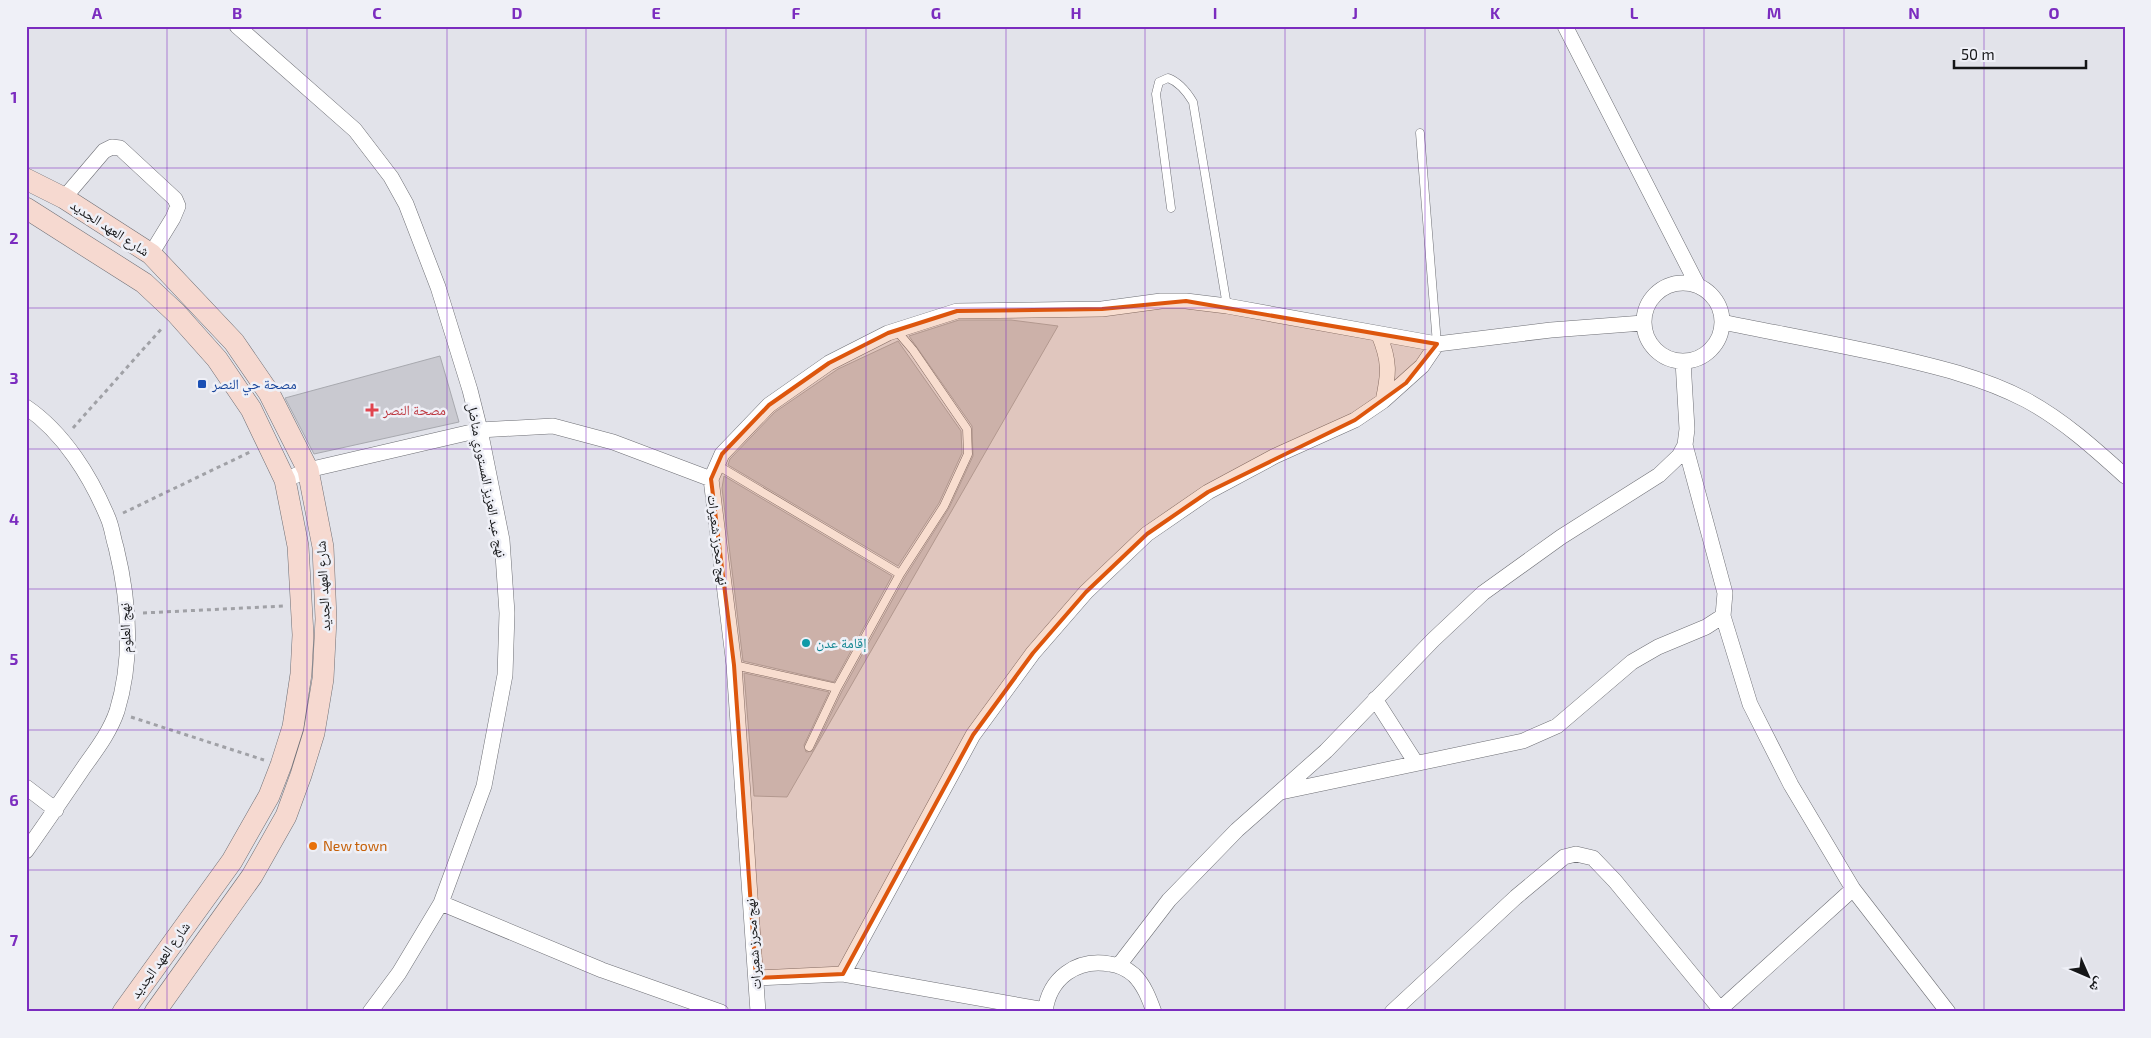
<svg xmlns="http://www.w3.org/2000/svg" width="2151" height="1038" viewBox="0 0 2151 1038" font-family="'Exo 2','Noto Naskh Arabic',sans-serif">
	<style>
		.building { fill: #c9c9d0; stroke: #a8a9af }
		.lines { fill: none; stroke-linecap: round; stroke-linejoin: round }
		.lane-casing { stroke: #6e6f75; stroke-width: 9 }
		.street-casing { stroke: #6e6f75; stroke-width: 16 }
		.secondary-casing { stroke: #6e6f75; stroke-width: 22 }
		.path { stroke: #a0a1a6; stroke-width: 3; stroke-dasharray: 4 4; stroke-linecap: butt }
		.lane { stroke: #fff; stroke-width: 8 }
		.street { stroke: #fff; stroke-width: 15 }
		.secondary { stroke: #f6d9d0; stroke-width: 21 }
		.marked { fill: #dd560d; fill-opacity: 0.2; stroke: #dd560d; stroke-width: 4; stroke-linejoin: round }
		.grid { fill: none; stroke: #7b2cbf; stroke-width: 1; stroke-opacity: 0.55 }
		.transit-dot { fill: #1a4fb4; stroke: #eff0f7; stroke-width: 2 }
		.health-dot { fill: #e0444e; stroke: #eff0f7; stroke-width: 2 }
		.culture-dot { fill: #0f9aa8; stroke: #eff0f7; stroke-width: 2 }
		.food-dot { fill: #e8710a; stroke: #eff0f7; stroke-width: 2 }
		.labels { text-anchor: middle; stroke-width: 5; stroke-linejoin: round; paint-order: stroke }
		.street-label { font-size: 14px; fill: #151618; stroke: #eff0f7 }
		.transit-label { font-size: 14px; fill: #164399; stroke: #eff0f7; text-anchor: start }
		.health-label { font-size: 14px; fill: #be3a42; stroke: #eff0f7; text-anchor: start }
		.culture-label { font-size: 14px; fill: #0d838f; stroke: #eff0f7; text-anchor: start }
		.food-label { font-size: 14px; fill: #c56008; stroke: #eff0f7; text-anchor: start }
		.neatline { fill: none; stroke: #7b2cbf; stroke-width: 2 }
		.grid-label { font-size: 16px; text-anchor: middle; font-weight: bold; fill: #7b2cbf }
	</style>
	<rect width="100%" height="100%" fill="#e2e3ea"/>
	<path class="building" d="M959 320H1011L1058 326 787 797 754 796 744 673 829 692 804 745 806 752 813 751 842 691 905 577 949 508 973 456 972 426 909 336Z
		M898 341 961 431 962 453 939 503 898 566 728 465 730 459 775 412 838 369Z
		M440 356 459 422 314 454 285 398Z
		M724 476 892 576 834 682 743 661 722 488Z"/>
	<g class="lines">
		<g class="lane-casing">
			<path id="lane" d="M1420 133 1437 344
				M1171 208 1156 94 1159 82 1168 78C1179 82 1187 92 1193 102L1227 306
				M717 465 900 574
				M734 665 837 688
				M809 747 837 688 900 574 944 506 968 454 967 429 913 350 896 330"/>
		</g>
		<g class="street-casing">
			<path id="street" d="M237 26 355 130 391 177 406 204 438 287 470 390 480 430 502 540 507 613 505 675 484 786 441 903 399 973 370 1012
				M1565 26 1698 286
				M64 198 104 151 112 147 120 148 175 199 178 206 173 218 151 254
				M1644 322a39 39 0 1 1 78 0a39 39 0 1 1-78 0Z
				M1722 322C1776 333 1831 343 1886 355 1934 366 1982 377 2026 400 2063 420 2094 448 2125 476
				M1379 335C1390 361 1389 374 1383 401
				M26 407C64 433 91 477 108 518 112 527 113 538 116 547 129 600 133 659 117 711 110 732 96 750 84 767 65 795 46 823 26 851
				M711 479 722 454 769 405 829 363 888 333 957 311 1102 309 1161 301H1186L1227 306 1437 344 1551 330 1643 323
				M285 480 308 470 480 430 553 426 613 442 711 479 734 665 758 1012
				M1723 616 1750 704 1791 785 1853 889 1948 1012
				M1375 699 1416 763
				M26 787 56 810
				M1281 792 1523 741 1557 726 1632 662 1658 647 1706 627 1723 616 1725 593 1685 445 1687 429 1683 361
				M441 903 602 970 721 1012
				M1119 965 1169 900 1237 830 1326 751 1433 640 1483 593 1561 537 1659 475 1679 456 1685 445
				M843 974 973 735 1033 653 1086 592 1147 534 1208 492 1275 456 1355 420 1383 401 1422 366 1437 344
				M756 978 843 974 1045 1010
				M1045 1012C1049 978 1077 958 1110 964 1119 965 1127 969 1134 975 1144 985 1149 998 1154 1012
				M1392 1012 1516 897 1564 857 1576 854 1593 858 1615 881 1720 1009
				M1717 1012 1853 889"/>
		</g>
		<g class="secondary-casing">
			<path id="secondary" d="M26 179 64 198 151 254 234 342 269 393 308 470 323 547 326 619 323 679 314 733 301 775 286 816 252 876 155 1012
				M26 208 144 283 176 313 217 359 251 409 285 480 298 546 303 635 301 674 293 727 281 765 269 796 232 861 123 1012"/>
		</g>
		<path class="path" d="M73 428 163 327
			M123 513 250 452
			M143 613 284 606
			M131 717 264 760"/>
		<use href="#lane" class="lane"/>
		<use href="#street" class="street"/>
		<use href="#secondary" class="secondary"/>
	</g>
	<path class="marked" d="M1186 301 1437 344 1406 383 1355 420 1208 492 1147 534 1086 592 1033 653 973 735 843 974 756 978 734 665 711 479 722 454 769 405 829 363 888 333 957 311 1102 309Z"/>
	<path class="grid" d="M167 26V1012M307 26V1012M447 26V1012M586 26V1012M726 26V1012M866 26V1012M1006 26V1012M1145 26V1012M1285 26V1012M1425 26V1012M1565 26V1012M1704 26V1012M1844 26V1012M1984 26V1012M26 168H2125M26 308H2125M26 449H2125M26 589H2125M26 730H2125M26 870H2125"/>
	<rect class="transit-dot" x="197" y="379" width="10" height="10" rx="2.5"/>
	<path class="health-dot" d="M369.5 402.5h5v5h5v5h-5v5h-5v-5h-5v-5h5z"/>
	<circle class="culture-dot" cx="806" cy="643" r="5"/>
	<circle class="food-dot" cx="313" cy="846" r="5"/>
	<g class="labels">
		<g class="street-label">
			<text transform="translate(110 228) rotate(33)" y="5">شارع العهد الجديد</text>
			<text transform="translate(487 480) rotate(79)" y="5">نهج عبد العزيز المستوري مناضل</text>
			<text transform="translate(718 540) rotate(83)" y="5">نهج محرز شعيرات</text>
			<text transform="translate(323 586) rotate(-93)" y="5">شارع العهد الجديد</text>
			<text transform="translate(125 628) rotate(-92)" y="5">نهج العلوم</text>
			<text transform="translate(753 944) rotate(-94)" y="5">نهج محرز شعيرات</text>
			<text transform="translate(160 960) rotate(-54)" y="5">شارع العهد الجديد</text>
		</g>
		<g class="transit-label">
			<text x="212" y="389">مصحة حي النصر</text>
		</g>
		<g class="health-label">
			<text x="383" y="415">مصحة النصر</text>
		</g>
		<g class="culture-label">
			<text x="816" y="648">إقامة عدن</text>
		</g>
		<g class="food-label">
			<text x="323" y="851">New town</text>
		</g>
	</g>
	<rect width="2151" height="1038" fill="none" stroke="#eff0f7" stroke-width="55"/>
	<g transform="translate(2088 976) rotate(135)" stroke="#eff0f7" stroke-width="4" paint-order="stroke">
	<path d="M0-4L9 19L0 12L-9 19Z" fill="#151618"/>
	<text y="-8" font-size="14" font-weight="bold" text-anchor="middle" fill="#151618">ش</text>
	</g>
	<path d="M1954 60v8h132v-8" fill="none" stroke="#151618" stroke-width="2.5"/>
	<text x="1961" y="60" font-size="15" fill="#151618" stroke="#eff0f7" stroke-width="4" paint-order="stroke">50 m</text>
	<rect x="28" y="28" width="2096" height="982" class="neatline"/>
	<g class="grid-label">
		<text x="97" y="19">A</text>
		<text x="237" y="19">B</text>
		<text x="377" y="19">C</text>
		<text x="517" y="19">D</text>
		<text x="656" y="19">E</text>
		<text x="796" y="19">F</text>
		<text x="936" y="19">G</text>
		<text x="1076" y="19">H</text>
		<text x="1215" y="19">I</text>
		<text x="1355" y="19">J</text>
		<text x="1495" y="19">K</text>
		<text x="1634" y="19">L</text>
		<text x="1774" y="19">M</text>
		<text x="1914" y="19">N</text>
		<text x="2054" y="19">O</text>
		<text x="14" y="103">1</text>
		<text x="14" y="244">2</text>
		<text x="14" y="384">3</text>
		<text x="14" y="525">4</text>
		<text x="14" y="665">5</text>
		<text x="14" y="806">6</text>
		<text x="14" y="946">7</text>
	</g>
</svg>
